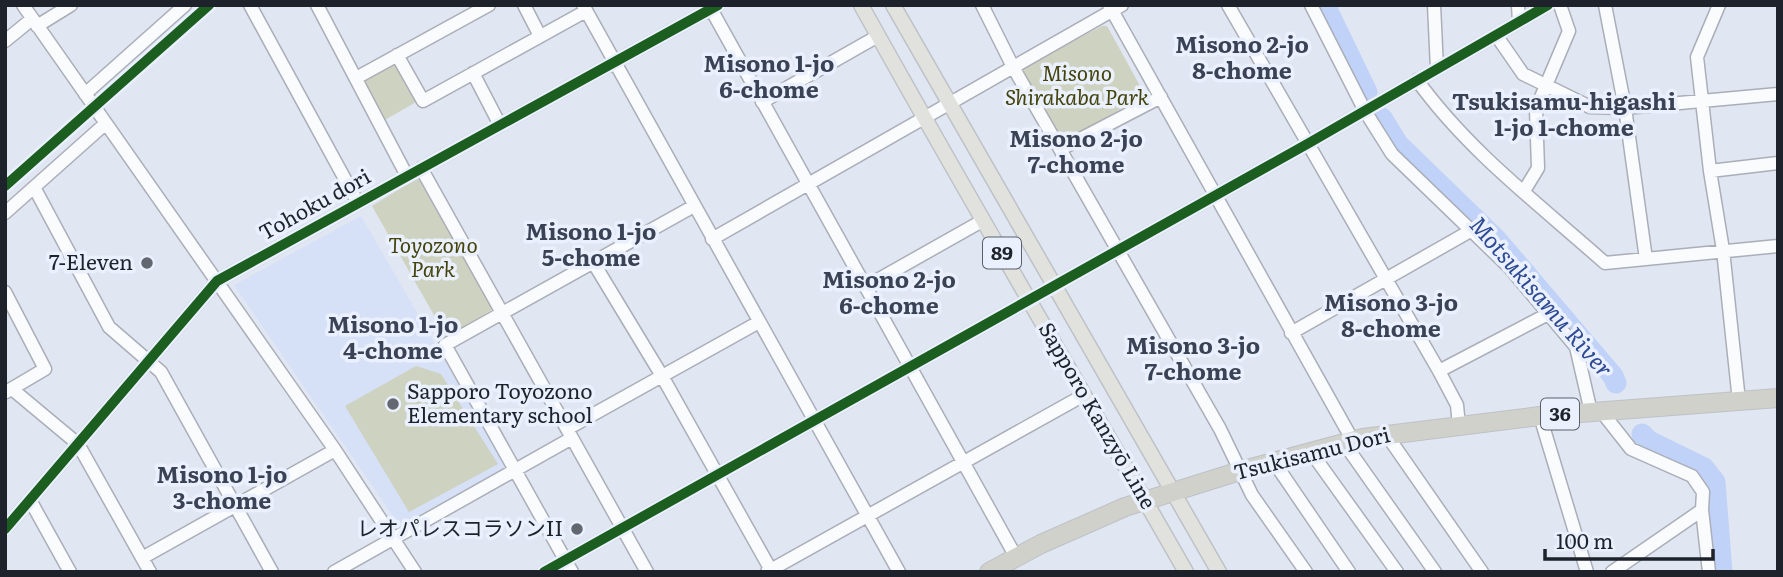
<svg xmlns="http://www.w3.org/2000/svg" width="1783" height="577" viewBox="0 0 1783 577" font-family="Literata,'Noto Sans JP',serif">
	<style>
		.built { fill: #d6e0f6 }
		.green { fill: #ced2c0 }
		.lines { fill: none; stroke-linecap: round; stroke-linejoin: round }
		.river { stroke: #c0d2f8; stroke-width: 21 }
		.minor-casing { stroke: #aaaeb8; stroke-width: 15 }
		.major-casing { stroke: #bec2c7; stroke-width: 17 }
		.highway-casing { stroke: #bec2c7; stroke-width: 20 }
		.minor { stroke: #fafbfd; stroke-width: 12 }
		.major { stroke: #e1e2de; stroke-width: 14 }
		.highway { stroke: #d0d1ca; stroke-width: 18 }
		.cycleway-casing { stroke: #eaf0fe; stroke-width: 15 }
		.cycleway { stroke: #1b5e20; stroke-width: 10 }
		.poi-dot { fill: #626770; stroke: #eaf0fe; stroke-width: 2.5 }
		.labels { text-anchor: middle; stroke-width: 7; stroke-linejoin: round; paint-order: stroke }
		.shield { fill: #eaf0fe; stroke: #5b606a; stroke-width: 2 }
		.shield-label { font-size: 19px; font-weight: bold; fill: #1e222a }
		.park-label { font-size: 21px; font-style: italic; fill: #44440c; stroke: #eaf0fe }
		.street-label { font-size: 21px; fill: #1e222a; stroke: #eaf0fe }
		.poi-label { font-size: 21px; fill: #1e222a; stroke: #eaf0fe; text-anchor: end }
		.neighbourhood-label { font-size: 23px; font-weight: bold; fill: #3a4255; stroke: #eaf0fe }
		.water-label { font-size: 23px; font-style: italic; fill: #2e4a92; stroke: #eaf0fe }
	</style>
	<rect width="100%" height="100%" fill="#e0e6f2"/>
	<path class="built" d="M361 216 505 465 504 468 403 524 398 523 234 285Z"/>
	<path class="green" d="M1102 26H1107L1145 95 1062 143 1020 72 1022 68Z
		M397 62 418 101 383 121 363 82 365 78Z
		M418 178 493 309 447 338 372 206Z
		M416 366 441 374 498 464 409 512 345 406Z"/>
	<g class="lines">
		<path class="river" d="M1325 5 1367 92
			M1382 118 1398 144 1497 240 1613 376 1616 383
			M1642 434 1649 441 1704 468 1715 482 1722 572"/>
		<g class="minor-casing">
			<path id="minor" d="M23 5 335 450 415 572
				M250 5 358 203
				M317 5 407 176
				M524 5 540 36
				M583 5 899 572
				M982 5 1013 67 1220 429 1252 495 1306 572
				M1109 5 1353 441
				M1228 5 1439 371 1457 405 1459 426
				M1311 5 1365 111 1392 154 1509 267 1576 347 1591 412
				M1434 5 1437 69
				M1518 5 1519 22
				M1605 5 1625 108 1646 259
				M1719 5 1697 57 1710 171 1723 250 1739 401
				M711 9 1016 557
				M37 26 71 5
				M1496 35 1523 74 1590 107 1625 108 1778 94
				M5 41 32 19
				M397 55 423 101 586 11
				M473 73 500 125
				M356 78 489 5
				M1417 80C1468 151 1540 205 1605 263L1778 246
				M85 94 185 5
				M762 102 878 36
				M1061 149 1161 97
				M421 168 647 572
				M1710 171 1778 163
				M34 187 109 327 161 372 272 572
				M1524 191 1538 168 1536 109 1569 31 1560 5
				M5 213 105 124
				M712 239 1122 5
				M593 262 662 376 772 572
				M865 287 982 221
				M5 292 45 369 6 392
				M1291 333 1472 230
				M1439 371 1548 314
				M12 389 78 444 150 572
				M1601 411 1631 449 1692 476 1703 492 1702 510 1709 572
				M1540 416 1587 572
				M567 429 759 322
				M1386 434 1482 572
				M1344 443 1435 572
				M1311 452 1397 572
				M1274 462 1349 572
				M30 500 70 572
				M5 529 217 281 718 5
				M142 558 335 450
				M334 572 572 438
				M544 572 1309 143 1548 5
				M572 572 445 345 694 206
				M767 572 1084 395
				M1612 572 1702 510"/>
		</g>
		<g class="major-casing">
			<path id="major" d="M861 5C967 196 1078 383 1186 572
				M893 5 1219 572"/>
		</g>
		<g class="highway-casing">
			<path id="highway" d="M989 572 1041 544 1125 507 1240 471 1363 438 1540 416 1778 398"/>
		</g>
		<use href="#minor" class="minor"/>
		<use href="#major" class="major"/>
		<use href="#highway" class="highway"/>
		<g class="cycleway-casing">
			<path id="cycleway" d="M5 186 209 5
				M5 529 217 281 718 5
				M544 572 1309 143 1548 5"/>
		</g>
		<use href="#cycleway" class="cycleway"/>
	</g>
	<g class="poi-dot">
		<circle cx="147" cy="263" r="7"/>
		<circle cx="393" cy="404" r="7"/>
		<circle cx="577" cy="529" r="7"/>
	</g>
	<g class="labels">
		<g class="shield">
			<rect x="983" y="237.5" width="38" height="31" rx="5"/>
			<rect x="1541" y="398.5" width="38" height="31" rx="5"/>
		</g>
		<g class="shield-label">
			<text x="1002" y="260">89</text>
			<text x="1560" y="421">36</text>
		</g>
		<g class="park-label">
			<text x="1077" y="81">Misono<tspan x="1077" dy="24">Shirakaba Park</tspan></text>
			<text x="433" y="253">Toyozono<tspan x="433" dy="24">Park</tspan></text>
		</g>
		<g class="street-label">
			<text transform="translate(315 205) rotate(-29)" y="7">Tohoku dori</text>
			<text transform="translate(1097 416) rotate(60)" y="7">Sapporo Kanzyō Line</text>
			<text transform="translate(1312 454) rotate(-14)" y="7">Tsukisamu Dori</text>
		</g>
		<g class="poi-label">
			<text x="133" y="270">7-Eleven</text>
			<text x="407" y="399" text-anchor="start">Sapporo Toyozono<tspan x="407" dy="24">Elementary school</tspan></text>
			<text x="563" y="536">レオパレスコラソンII</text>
		</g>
		<g class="neighbourhood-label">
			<text x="1242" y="53">Misono 2-jo<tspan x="1242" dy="26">8-chome</tspan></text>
			<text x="769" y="72">Misono 1-jo<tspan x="769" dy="26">6-chome</tspan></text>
			<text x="1564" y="110">Tsukisamu-higashi<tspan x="1564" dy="26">1-jo 1-chome</tspan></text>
			<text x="1076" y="147">Misono 2-jo<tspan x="1076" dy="26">7-chome</tspan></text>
			<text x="591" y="240">Misono 1-jo<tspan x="591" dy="26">5-chome</tspan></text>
			<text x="889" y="288">Misono 2-jo<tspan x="889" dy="26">6-chome</tspan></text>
			<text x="1391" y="311">Misono 3-jo<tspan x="1391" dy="26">8-chome</tspan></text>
			<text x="393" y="333">Misono 1-jo<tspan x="393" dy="26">4-chome</tspan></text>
			<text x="1193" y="354">Misono 3-jo<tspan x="1193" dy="26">7-chome</tspan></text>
			<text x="222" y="483">Misono 1-jo<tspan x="222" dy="26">3-chome</tspan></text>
		</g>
		<g class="water-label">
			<text transform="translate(1541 297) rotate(49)" y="8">Motsukisamu River</text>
		</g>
	</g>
	<rect width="1783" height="577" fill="none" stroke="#1e222a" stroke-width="14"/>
	<path d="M1545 549v10h168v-10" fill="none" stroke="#1e222a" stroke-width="3.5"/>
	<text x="1556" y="549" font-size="21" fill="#1e222a" stroke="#eaf0fe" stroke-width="5" paint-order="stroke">100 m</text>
</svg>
